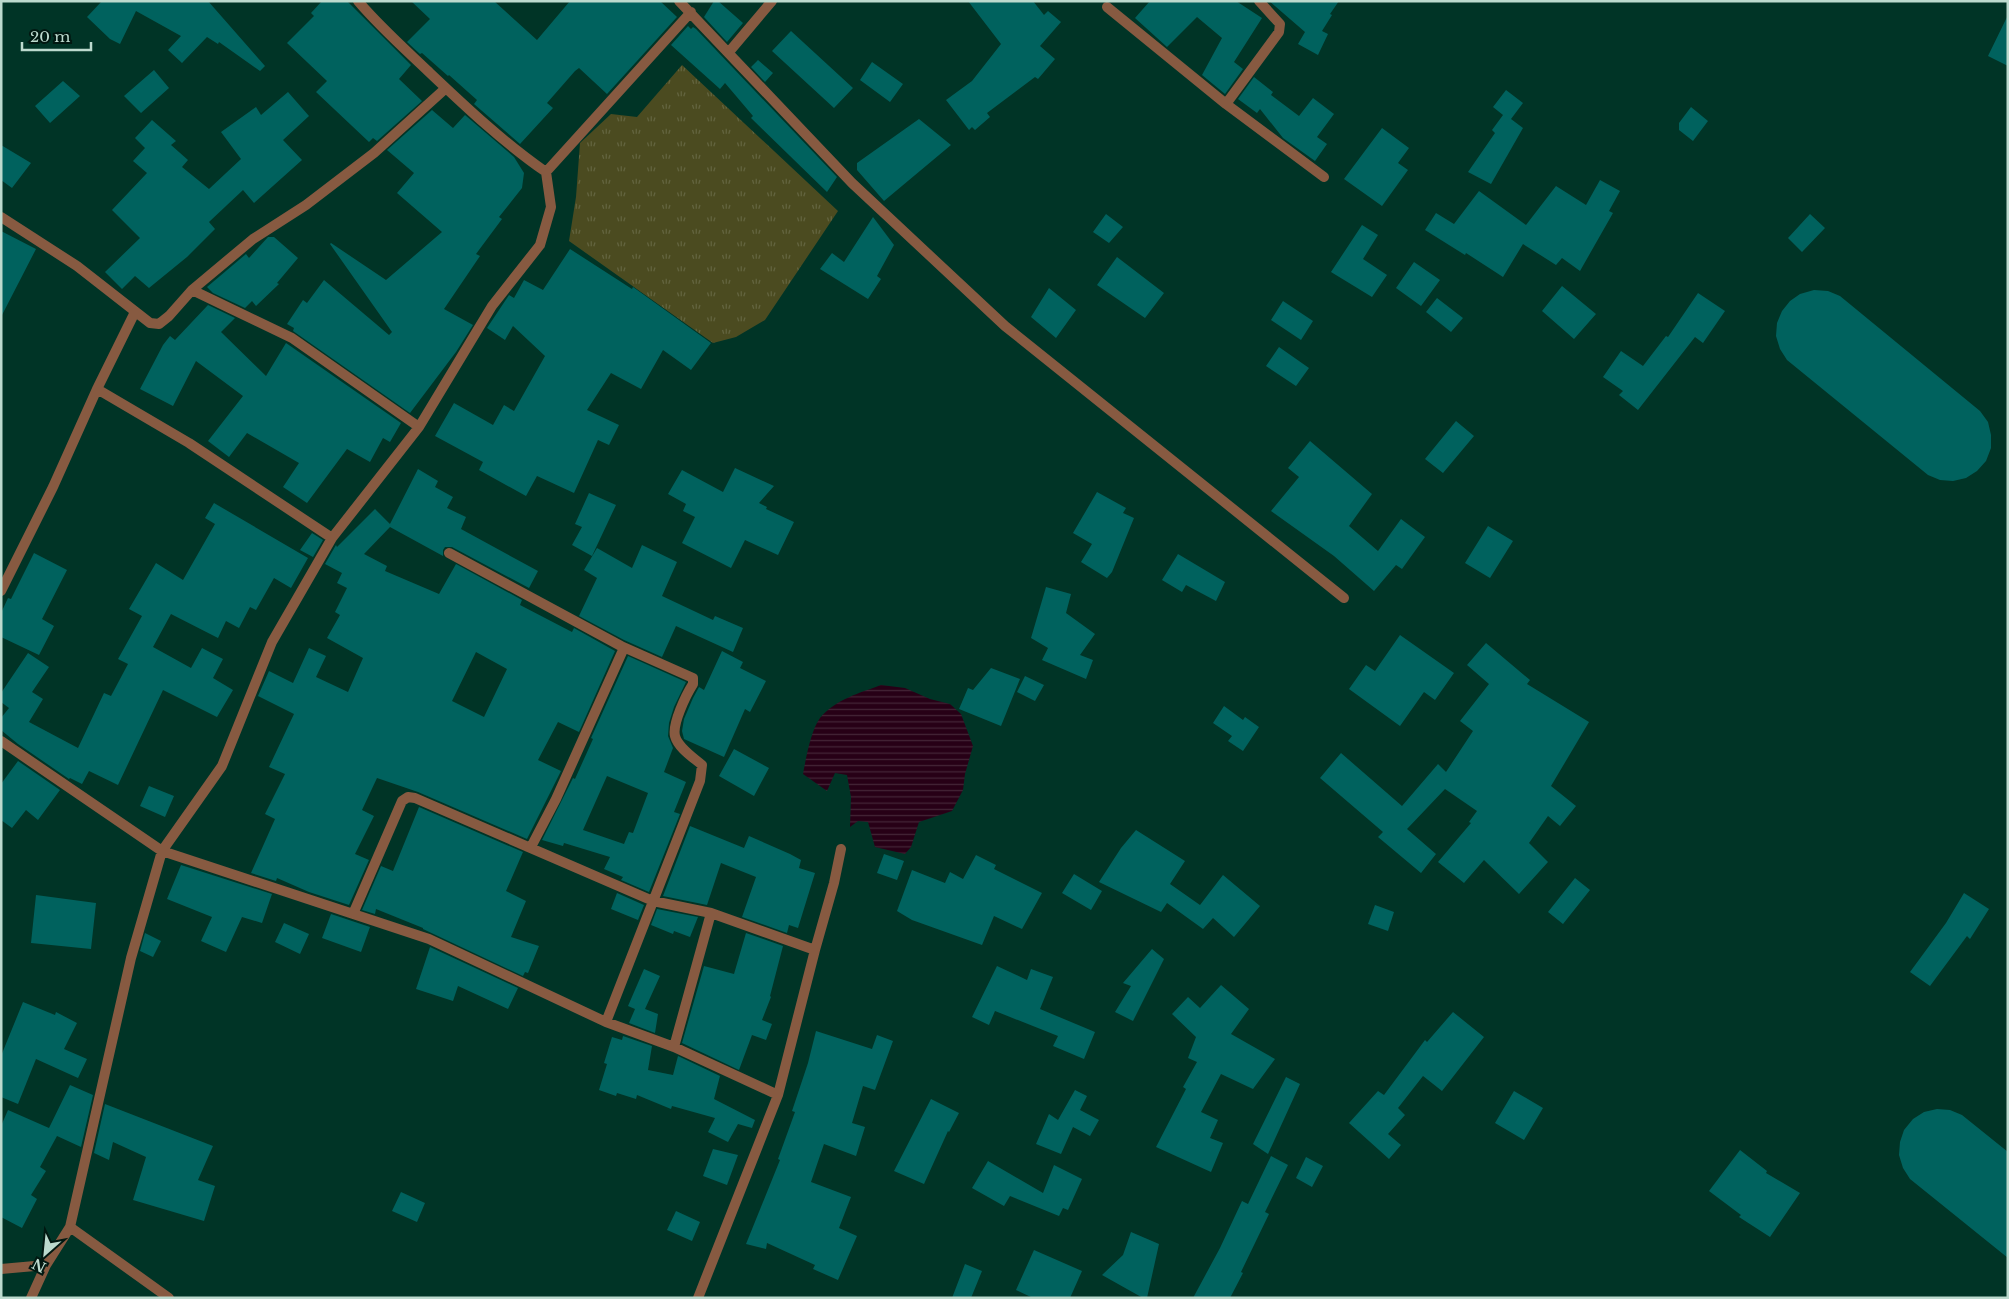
<svg xmlns="http://www.w3.org/2000/svg" width="2009" height="1299" viewBox="0 0 2009 1299" font-family="'Libre Baskerville',serif">
	<style>
		.park { fill: url(#park-tufts) }
		.water { fill: url(#water-rules) }
		.building { fill: #00625e; fill-rule: evenodd }
		.lines { fill: none; stroke-linecap: round; stroke-linejoin: round }
		.street { stroke: #875a41; stroke-width: 10 }
	</style>
	<defs>
		<pattern id="park-tufts" width="24" height="20" patternUnits="userSpaceOnUse" patternTransform="scale(1.25)"><rect width="24" height="20" fill="#4b4b20"/><path d="M3 7l-1-3M5 7V3M7 7l1-3M15 17l-1-3M17 17v-4M19 17l1-3" fill="none" stroke="#63643f"/></pattern>
		<pattern id="water-rules" width="6" height="5" patternUnits="userSpaceOnUse" patternTransform="scale(1.25)"><rect width="6" height="5" fill="#270016"/><path d="M0 2.5h6" fill="none" stroke="#442537"/></pattern>
	</defs>
	<rect width="100%" height="100%" fill="#003426"/>
	<path class="park" d="M682 65 838 211 765 320 736 337 713 343 569 241 576 197 580 143 611 114 637 117Z"/>
	<path class="water" d="M881 685 905 688 930 699 950 704 961 714 973 746 965 774 963 790 952 811 919 822 911 847 905 854 875 847 868 822 858 821 850 827 851 797 847 775 835 773 827 791 803 774C806 758 811 730 820 718 836 699 860 693 881 685Z"/>
	<path class="building" d="M102 1H208L265 66 260 71 219 42 218 44 207 37 182 63 168 50 181 36 136 11 120 44 110 39 87 17Z
		M322 1H347L411 65 399 79 422 101 377 141 373 138 369 142 316 92 327 81 287 43 314 16 311 13Z
		M411 1H494L537 40 570 1H660L677 17 607 94 579 68 575 71 547 103 553 108 520 144 474 104 477 100 449 75 448 76 422 53 420 54 407 42 430 19Z
		M714 1H718L743 23 727 42 704 17Z
		M968 1H1033L1044 15 1048 11 1061 22 1040 46 1055 59 1038 79 1035 77 987 113 990 117 975 130 972 127 969 130 946 100 972 81 1001 44Z
		M1150 1H1236L1262 18 1234 62 1243 69 1225 94 1202 75 1222 38 1197 17 1167 47 1135 18Z
		M1269 1H1339L1330 14 1332 15 1322 31 1328 34 1318 55 1298 44 1305 32Z
		M2008 15V66L1988 56Z
		M688 26 691 29 693 27 696 29 837 177 827 192 751 118 753 116 725 83 720 89 671 45Z
		M791 31 853 88 834 108 772 51Z
		M758 60 773 73 765 82 751 67Z
		M872 62 903 84 890 102 860 80Z
		M154 70 169 88 141 113 124 96Z
		M1254 77 1273 92 1271 95 1299 116 1313 98 1334 114 1317 137 1327 144 1315 161 1283 138 1260 109 1257 113 1238 99Z
		M63 81 80 96 50 123 35 106Z
		M1506 90 1523 103 1511 119 1523 128 1491 184 1468 172 1495 133 1492 130 1503 115 1493 107Z
		M288 92 309 116 283 140 302 160 254 203 243 190 209 222 215 229 187 257 149 288 135 276 122 289 105 272 140 238 112 210 147 173 133 161 145 148 135 138 152 120 176 141 171 145 188 160 182 167 209 189 241 159 221 132 256 107 261 115Z
		M1691 107 1708 121 1693 141 1679 130V123Z
		M432 110 453 128 465 115 514 157 524 173 522 188 499 217 502 219 476 254 480 256 444 309 473 325 456 352 410 413 293 331 294 328 287 324 303 300 307 303 324 280 389 335 392 332 330 244 331 243 386 280 442 232 397 193 414 173 387 150Z
		M919 119 951 145 884 201 857 170V163Z
		M1382 128 1409 148 1398 163 1408 170 1382 206 1344 179Z
		M1 145 31 163 12 188 1 180Z
		M1600 180 1620 191 1609 211 1613 213 1580 271 1562 258 1556 265 1523 244 1503 277 1466 253 1465 255 1425 230 1436 213 1454 224 1479 191 1526 225 1556 186 1586 205Z
		M1106 214 1123 227 1109 243 1093 232Z
		M1810 214 1825 228 1802 252 1788 238Z
		M873 217 894 245 877 276 881 279 868 299 820 269 832 253 844 262Z
		M1362 225 1378 235 1363 259 1387 275 1372 297 1331 272Z
		M1 231 36 249 1 317Z
		M268 237H274L298 258 277 283 279 284 256 306 252 301 245 308 213 293 207 287 246 254 249 258Z
		M570 249 632 289 633 287 711 343 691 370 663 350 641 389 611 373 587 410 619 425 609 445 598 440 574 493 537 476 526 496 479 470 483 462 435 436 454 403 493 425 504 405 514 411 545 356 513 326 505 340 487 328 509 295 514 298 524 280 543 290Z
		M1117 257 1164 293 1145 318 1097 285Z
		M1414 262 1440 280 1421 306 1396 288Z
		M1562 286 1596 314 1574 339 1542 311Z
		M1049 288 1076 310 1056 338 1031 317Z
		M1814 290 1828 291 1840 296 1980 411 1988 422 1991 435V448L1986 461 1977 471 1966 478 1953 481 1940 480 1928 475 1787 360 1780 349 1776 336 1777 323 1782 311 1790 301 1800 294Z
		M1698 293 1725 311 1703 343 1695 337 1638 410 1619 395 1623 391 1603 377 1621 351 1643 366 1666 336 1668 337Z
		M1437 298 1463 318 1451 332 1426 312Z
		M1283 301 1313 321 1301 340 1271 320Z
		M208 305 235 318 221 332 266 376 286 343 401 423 390 442 383 438 370 462 347 449 307 503 283 487 299 463 247 433 229 457 208 441 243 396 196 361 173 406 140 389 163 345 170 336 175 340Z
		M1279 347 1309 368 1296 386 1266 366Z
		M1456 421 1474 436 1443 473 1425 459Z
		M1310 441 1372 494 1349 526 1378 551 1401 519 1425 537 1402 569 1396 565 1374 591 1334 556 1271 511 1299 477 1288 468Z
		M735 468 774 486 759 503 767 507 766 509 794 522 778 555 745 540 731 568 682 543 695 517 683 511 686 504 668 494 682 470 723 492Z
		M418 469 438 481 435 487 453 497 447 508 466 517 461 529 538 571 529 588 452 547H445L443 550V556L390 527 364 554 387 566 385 571 439 594 456 564 522 600 520 605 572 632 574 628 615 651 579 732 558 722 538 760 561 771 527 839 418 792 377 778 362 810 374 816 355 854 369 860 349 905 309 892 277 878 276 881 251 873 275 819 265 814 285 774 269 767 294 714 258 696 269 671 293 683 309 648 326 656 316 677 348 692 363 658 327 638 340 615 335 612 347 588 337 583 342 573 325 564 336 545 337 547 375 509 390 524ZM476 652 507 669 484 717 452 701Z
		M1097 492 1126 508 1123 513 1134 518 1112 572 1107 578 1081 562 1092 544 1073 533Z
		M589 493 616 505 592 556 572 545 582 527 575 524Z
		M214 503 308 558 291 588 274 578 256 610 250 607 239 628 226 621 218 638 171 614 153 647 191 668 202 648 223 659 213 678 233 690 217 717 163 690 118 785 89 771 82 784 70 778 69 779 18 744 1 730V718L9 708 1 702V693L28 653 49 667 32 692 43 699 29 722 78 748 104 693 111 696 128 664 118 659 142 616 129 609 156 563 183 580 215 524 205 518Z
		M1488 526 1513 541 1490 578 1465 563Z
		M312 533 323 540 313 557 300 550Z
		M642 545 677 562 662 596 713 620 715 616 743 628 733 652 676 626 662 657 624 640 579 616 597 578 584 570 597 548 632 568Z
		M34 553 67 570 42 619 54 626 39 655 1 637V613L8 598 11 599Z
		M1178 554 1225 582 1216 601 1186 585 1182 592 1162 580Z
		M1046 587 1071 594 1066 613 1095 634 1080 655 1093 660 1086 679 1042 660 1048 648 1031 638Z
		M1400 635 1454 673 1435 700 1424 692 1400 726 1349 689 1366 665 1375 671Z
		M1486 643 1530 680 1527 684 1589 722 1551 786 1576 806 1560 826 1548 816 1529 843 1548 862 1519 894 1484 860 1464 883 1438 862 1471 823 1469 822 1477 811 1445 789 1407 829 1436 854 1421 873 1378 837 1383 832 1320 778 1341 753 1402 806 1438 764 1446 772 1473 731 1460 721 1489 684 1467 665Z
		M722 651 743 662 740 668 766 681 750 712 745 709 724 757 684 739 682 731 684 719 693 698 699 687 704 690Z
		M628 656 686 682 674 707 669 723 668 736 673 748 664 772 686 782 674 812 680 814 649 892 621 880 623 877 604 869 610 857 564 843 563 846 542 840 573 778 575 779 593 739 591 738ZM607 776 648 793 633 833 629 832 624 844 583 830Z
		M991 668 1020 679 1001 726 959 709 968 688 973 690Z
		M1025 676 1044 685 1035 701 1017 692Z
		M1224 706 1243 720 1245 717 1259 727 1243 751 1228 741 1232 736 1213 723Z
		M734 749 769 768 754 796 719 776Z
		M18 761 60 790 38 820 26 810 12 828 1 820V784Z
		M149 786 174 796 165 817 140 806Z
		M419 807 523 852 506 891 526 901 511 937 539 946 528 973 525 972 523 976 423 929V928L376 909 375 914 362 910 381 866 393 871Z
		M690 826 744 848 749 836 790 854 801 860 799 868 815 873 798 928 789 925 787 933 742 917 756 877 721 863 707 905 663 896Z
		M1136 830 1185 861 1170 884 1200 905 1223 875 1260 906 1234 937 1213 918 1203 929 1167 903 1161 912 1099 882 1121 848Z
		M884 854 904 861 897 880 877 873Z
		M976 855 996 865 994 869 1042 893 1022 929 994 916 982 945 912 920 897 911 912 870 945 883 950 872 963 879Z
		M181 865 272 894 262 923 242 917 226 952 201 941 212 917 167 899Z
		M1074 874 1102 891 1091 910 1062 893Z
		M1575 878 1590 890 1563 924 1548 912Z
		M617 893 644 905 638 920 611 909Z
		M1964 893 1989 909 1970 939 1967 936 1930 986 1910 972 1946 923Z
		M36 895 96 903 91 949 31 943Z
		M1375 905 1394 912 1388 931 1368 924Z
		M657 909 698 917 690 937 674 931 673 934 651 925Z
		M331 914 370 927 361 952 322 938Z
		M284 923 309 934 300 954 275 942Z
		M145 933 161 941 153 957 140 951Z
		M746 933 783 946 770 996 771 997 762 1020 772 1024 766 1040 752 1035 739 1070 682 1043 704 966 734 974Z
		M430 947 518 988 508 1009 458 986 453 1001 416 989Z
		M1152 949 1164 959 1133 1021 1115 1012 1131 986 1123 983Z
		M997 966 1027 980 1031 969 1053 977 1040 1009 1095 1032 1084 1059 1053 1046 1058 1036 995 1011 989 1025 972 1017Z
		M644 969 660 976 645 1009 658 1014 655 1033 629 1023 635 1009 628 1006Z
		M1221 985 1249 1009 1231 1034 1275 1059 1253 1089 1221 1074 1201 1112 1218 1120 1210 1138 1223 1143 1211 1172 1156 1147 1186 1089 1183 1087 1197 1062 1188 1058 1196 1037 1172 1014 1188 997 1200 1008Z
		M23 1002 55 1015 56 1012 77 1023 64 1049 87 1059 78 1078 36 1059 18 1104 1 1097V1056Z
		M1453 1012 1484 1037 1442 1091 1423 1076 1398 1108 1405 1115 1388 1134 1401 1145 1389 1159 1349 1123 1378 1091 1384 1095 1425 1040 1427 1042Z
		M816 1031 872 1049 877 1035 893 1041 875 1090 863 1086 852 1123 865 1127 856 1156 824 1144 811 1182 851 1197 839 1228 857 1236 838 1280 813 1269 815 1265 767 1243 766 1249 746 1244 780 1160 778 1159 795 1112 792 1111 808 1063Z
		M623 1036 652 1046 648 1070 673 1075 678 1056 720 1076 714 1099 755 1120 752 1128 738 1124 728 1142 708 1132 715 1118 672 1106 671 1109 637 1095 636 1099 617 1093 616 1096 599 1090 607 1064 604 1063 612 1037 622 1040Z
		M1286 1077 1300 1084 1268 1154 1253 1144Z
		M70 1085 93 1095 81 1147 57 1136 40 1167 46 1171 31 1195 37 1199 22 1228 1 1217V1126L8 1110 49 1128Z
		M1075 1090 1087 1096 1080 1110 1099 1120 1090 1136 1073 1127 1061 1154 1036 1144 1049 1114 1058 1120Z
		M1514 1091 1543 1108 1524 1140 1495 1123Z
		M931 1099 959 1113 949 1132 948 1131 924 1184 894 1171Z
		M105 1104 213 1146 198 1180 215 1186 204 1221 133 1200 146 1157 113 1142 109 1160 94 1153Z
		M1937 1109 1950 1110 1962 1115 2008 1152V1258L1910 1179 1903 1168 1899 1155 1900 1142 1904 1130 1913 1119 1924 1112Z
		M713 1149 738 1155 727 1185 703 1176Z
		M1740 1150 1767 1171 1766 1173 1800 1193 1770 1237 1739 1217 1741 1215 1709 1191Z
		M1271 1156 1288 1165 1265 1212 1269 1214 1241 1272 1243 1273 1230 1298H1193L1220 1248 1242 1201 1248 1204Z
		M1306 1157 1323 1166 1312 1187 1296 1178Z
		M988 1161 1043 1193 1054 1165 1082 1179 1068 1210 1063 1208 1059 1216 1010 1196 1004 1206 972 1188Z
		M401 1192 425 1203 417 1222 392 1211Z
		M676 1211 700 1222 692 1241 667 1230Z
		M1131 1232 1159 1244 1147 1298H1143L1102 1275 1123 1255Z
		M1034 1250 1082 1271 1070 1298H1033L1016 1290Z
		M965 1264 982 1271 971 1298H952Z"/>
	<g class="lines">
		<path class="street" d="M679 1 852 183 1005 326 1344 598
			M1107 7 1226 104 1279 32 1280 24 1259 1
			M729 52 772 1
			M1226 104 1324 177
			M546 172 691 12
			M1 217 77 266 150 323 159 324 169 316 192 290 253 239 306 205 374 153 446 88
			M192 290 292 338 419 427
			M135 312 97 389 189 443 332 538
			M449 553 621 646 623 650 556 799 531 847
			M1 591 53 487 97 389
			M1 741 162 851 429 939 606 1022 674 1047 778 1095 815 950 834 883 841 849
			M353 914 402 801 408 797 415 798 653 901 711 913 815 950
			M606 1022 700 781 702 765C694 758 678 748 675 736 672 724 686 695 693 684V678L621 646
			M674 1047 711 913
			M70 1227 169 1298
			M1 1269 46 1265
			M31 1298 46 1265 70 1227 131 958 162 851 222 766 272 642 332 538 419 427 492 306 540 245 551 207 546 172C504 143 466 107 429 72 405 49 380 27 358 1
			M698 1298 778 1095"/>
	</g>
	<rect width="2009" height="1299" fill="none" stroke="#bcdace" stroke-width="5"/>
	<g transform="translate(45 1254) rotate(207)" stroke="#011811" stroke-width="4" paint-order="stroke">
	<path d="M0-4L9 19L0 12L-9 19Z" fill="#bcdace"/>
	<text y="-8" font-size="14" font-weight="bold" text-anchor="middle" fill="#bcdace">N</text>
	</g>
	<path d="M22 42v8h69v-8" fill="none" stroke="#bcdace" stroke-width="2.5"/>
	<text x="30" y="42" font-size="15" fill="#bcdace" stroke="#011811" stroke-width="4" paint-order="stroke">20 m</text>
</svg>
